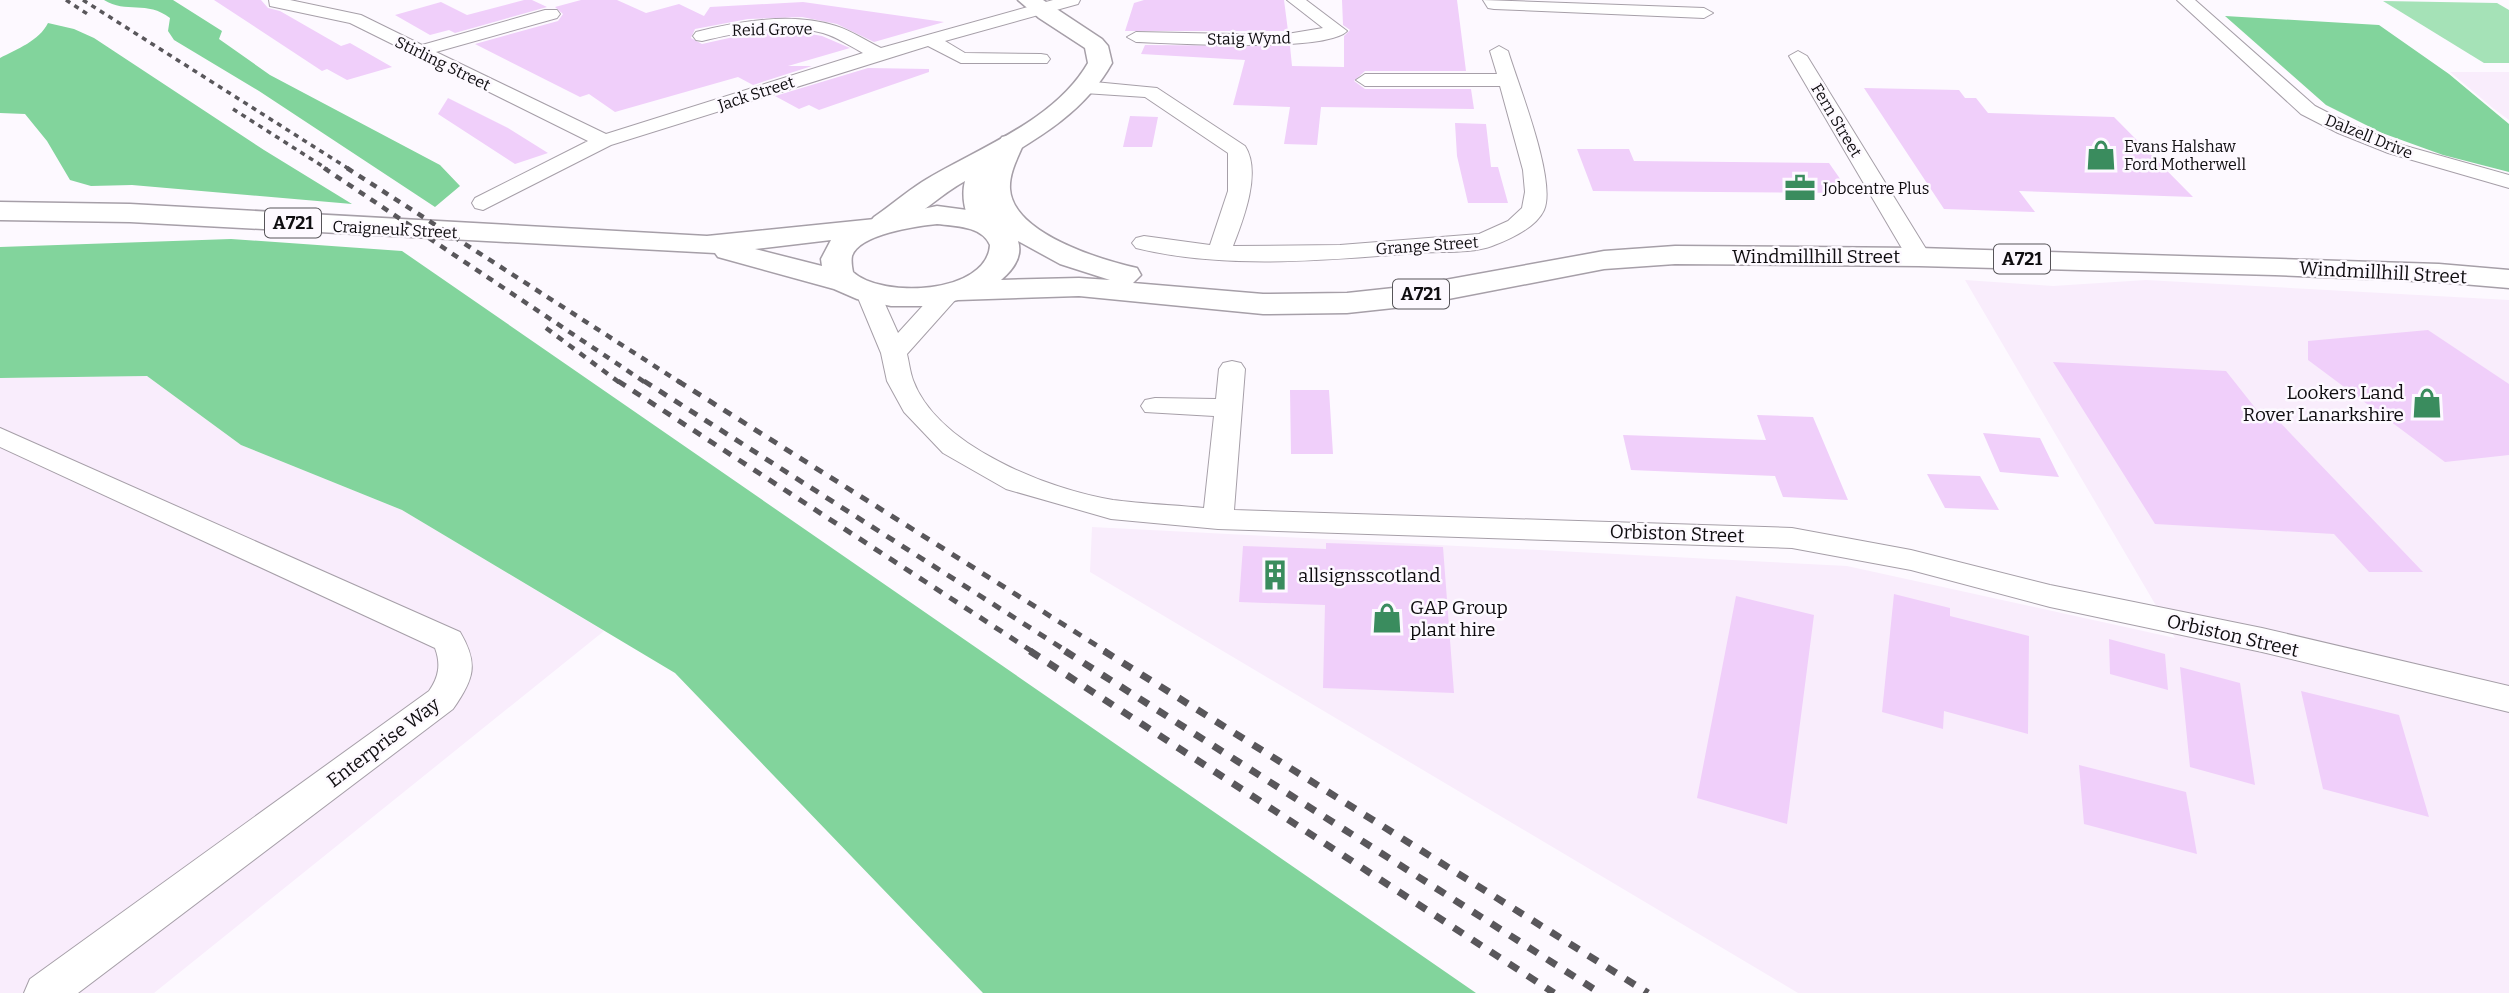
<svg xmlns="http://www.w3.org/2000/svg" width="2509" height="993" viewBox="0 0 2509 993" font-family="Bitter,serif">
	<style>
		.built { fill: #f9edfc }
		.green { fill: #a5e2b7 }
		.forest { fill: #82d49c }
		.building { fill: #f0cffa }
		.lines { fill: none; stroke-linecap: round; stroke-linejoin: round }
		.street-casing { stroke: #a69fa8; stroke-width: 2 }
		.secondary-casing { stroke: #a69fa8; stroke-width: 3 }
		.primary-casing { stroke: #a69fa8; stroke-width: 3 }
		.street { fill: #fff; fill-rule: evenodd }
		.secondary { fill: #fff; fill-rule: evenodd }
		.primary { fill: #fff; fill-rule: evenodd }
		.rail-far3 { stroke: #59575b; stroke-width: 3.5; stroke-dasharray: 5 5; stroke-linecap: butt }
		.rail-far2 { stroke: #59575b; stroke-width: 4.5; stroke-dasharray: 7 7; stroke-linecap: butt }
		.rail-far1 { stroke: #59575b; stroke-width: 5; stroke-dasharray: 9 9; stroke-linecap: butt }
		.rail { stroke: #59575b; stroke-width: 7; stroke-dasharray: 11 11; stroke-linecap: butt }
		.labels { text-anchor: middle; stroke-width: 5; stroke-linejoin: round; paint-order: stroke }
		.far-street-label { font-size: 16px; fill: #0f0d10; stroke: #fdf9ff }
		.far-poi-label { font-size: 16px; fill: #0f0d10; stroke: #fdf9ff; text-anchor: start }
		.shield { fill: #fdf9ff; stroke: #565458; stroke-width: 2 }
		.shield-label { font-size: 18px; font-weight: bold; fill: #0f0d10 }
		.street-label { font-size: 19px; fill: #0f0d10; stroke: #fdf9ff }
		.poi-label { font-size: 19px; fill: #0f0d10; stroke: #fdf9ff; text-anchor: start }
	</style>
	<rect width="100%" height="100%" fill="#fdf9ff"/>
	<path class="built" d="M2450 72H2509V120L2494 109Z
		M1965 280 2053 286 2146 280 2509 300V993H1798L1090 572 1092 527 1847 566 2175 638Z
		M147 376 241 445 402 510 604 631 154 993H0V378Z"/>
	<path class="green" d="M2383 1 2497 3 2509 10V63H2484Z"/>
	<path class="forest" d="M104 0H173L222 31 219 39 270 75 440 165 460 186 435 207 259 91 174 40 168 31 170 18C147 0 126 14 104 0Z
		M2225 16 2379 25 2449 74 2509 124V172L2443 155 2382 133 2326 105Z
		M48 23 74 29 94 38 264 150 352 204 132 185 91 186 70 180 47 141 25 114 0 113V58C17 49 39 41 48 23Z
		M231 239 402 251 1476 993H983L675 673 402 510 241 445 147 376 0 378V247Z"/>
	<path class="building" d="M214 0H261L268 8 280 11 327 38 341 46 350 43 392 67 347 80 327 69 322 71Z
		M524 0H532L547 7 455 33 449 30 430 35 395 15 441 2 467 15Z
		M581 0H617L646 13 679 4 704 16 710 7 803 2 944 22 874 42 837 24 802 17 748 19 695 29 691 38 702 44 747 34 793 31 822 36 850 48 788 66H812L753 85 738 77 615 112 589 94 580 97 475 44 558 21 563 14 555 7Z
		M1144 0H1284L1288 31H1125L1134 3Z
		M1342 0H1457L1466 71H1365L1354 81 1365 89H1471L1474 109 1321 107 1317 145 1284 144 1290 107 1233 105 1245 60 1141 54 1145 45 1290 46 1292 66 1344 67V36L1350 30 1343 25Z
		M868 68 929 69V72L819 110 809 105 799 109 775 96Z
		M1864 88 1959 90 1965 98H1976L1988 113 2114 117 2193 197 2019 191 2035 212 1944 209Z
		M448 98 508 128 548 153 515 164 438 114Z
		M1130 116 1158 117 1152 147H1123Z
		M1455 123 1486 124 1491 167H1498L1508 203H1468L1457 156Z
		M1577 149H1629L1634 161 1829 163 1850 193 1593 191Z
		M2428 330 2509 384V455L2445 462 2308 360V341Z
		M2053 362 2226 371 2260 414H2272L2423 572H2369L2334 534 2155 524Z
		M1290 390H1329L1333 454H1291Z
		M1757 415 1813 417 1848 500 1783 497 1775 476 1631 470 1623 435 1766 440Z
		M1983 433 2040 438 2059 477 2000 472Z
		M1927 474 1980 476 1999 510 1945 508Z
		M1326 543 1443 547 1454 693 1323 688 1325 605 1239 602 1243 546 1326 549Z
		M1894 594 1950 608V616L2029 636 2028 734 1944 711 1943 729 1882 712Z
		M1736 596 1814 615 1787 824 1697 798Z
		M2109 639 2165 654 2168 690 2110 674Z
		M2180 667 2240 683 2255 785 2190 767Z
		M2301 691 2399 715 2429 817 2323 789Z
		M2079 765 2186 792 2197 854 2084 824Z"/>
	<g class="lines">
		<g class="street-casing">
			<path id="street" d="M269 0H290L361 15 422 45 545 10H557L560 14 557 18 436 52 606 134 863 53C850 46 837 37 823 33 785 23 739 32 702 41L696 40 693 36 696 32C740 21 792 12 836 26 852 31 866 41 881 48L1053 0H1080L1078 4 945 41 965 53 1041 54 1047 55 1050 59 1047 63H961L928 46 611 145 483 210 475 208 472 203 475 198 588 141 350 23 270 6Z
				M1287 0H1306L1347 31C1327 53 1171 43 1136 42L1127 37 1136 32 1281 35 1323 28Z
				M1483 0 1704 8 1713 13 1704 18 1494 9 1488 8Z
				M2177 0H2195L2315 106 2352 125 2402 145 2509 175V188L2388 153 2338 133 2301 114Z
				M1499 46 1508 51C1518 84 1557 181 1544 210 1536 228 1508 240 1492 246 1470 254 1441 251 1418 253 1326 260 1226 270 1136 248L1132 243 1136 238 1144 236 1210 245 1228 191V153L1145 97 1084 93 1075 87 1084 81 1157 88 1245 146C1262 172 1243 220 1233 246L1340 245 1479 234 1508 221 1522 208 1525 192 1523 170 1500 86H1365L1356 80 1365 74H1497L1490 51Z
				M1798 51 1807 56 1931 257 1927 262H1911L1907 257 1789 56Z
				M868 286 877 288 880 293 898 333 939 288 948 286 957 288 960 293 957 298 907 354C909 362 910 372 913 380 937 446 1049 490 1113 500 1143 504 1174 505 1204 508L1214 416 1145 412 1141 406 1145 400 1155 398 1216 399 1219 369 1223 363 1232 361 1241 363 1245 369 1234 510 1792 528 1911 550 2050 585 2262 628 2509 686V712L2262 652 2050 607 1911 570 1792 548 1218 529 1111 519 1006 489 943 453 904 412 887 381 881 353 856 293 859 288Z
				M0 428 460 632C479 664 474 679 453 709L78 993H24L30 979 429 691C439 677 441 664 435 648L0 447Z"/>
		</g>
		<g class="secondary-casing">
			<path id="secondary" d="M1018 0H1043L1102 39 1108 46 1112 63C1086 110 1041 137 996 163L990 192 999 223 994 229 984 232 974 229C965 216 961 196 965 181 940 195 919 216 895 229 888 232 882 231 874 229L869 223 874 217C890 206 905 193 922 182 977 148 1054 122 1088 63L1085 48 1039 18Z"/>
		</g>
		<g class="primary-casing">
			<path id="primary" d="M1011 135 1020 137 1024 143C1018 157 1009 173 1010 189 1013 234 1102 260 1137 268L1141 275 1133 283 1263 294 1347 293 1412 286 1604 251 1675 246 1919 248 2439 264 2509 270V288L2439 282 2275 275 1919 266 1675 264 1604 269 1412 306 1347 313 1263 314 1079 296 958 300 930 306H891L857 299 834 289 718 257 715 253 130 222 0 220V202L130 204 707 236 875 219 937 206 967 210 996 219C976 192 984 170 998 143L1002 137ZM937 224C955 226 982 226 990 245 987 294 882 299 853 272 852 267 851 261 852 256 859 234 917 226 937 224ZM831 240 821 259 822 266 755 249ZM1018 241 1060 264 1110 280 1079 278 1001 280C1013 270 1023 256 1018 241Z"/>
		</g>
		<use href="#street" class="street"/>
		<use href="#secondary" class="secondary"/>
		<use href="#primary" class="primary"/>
		<path class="rail-far3" d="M66 0 89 15
			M83 0 349 169
			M233 109 327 169"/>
		<path class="rail-far2" d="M324 168 646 383
			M347 168 681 383
			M546 328 620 383"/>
		<path class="rail-far1" d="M618 381 1033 652
			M644 381 1068 652
			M678 381 1107 652"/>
		<path class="rail" d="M1030 651 1554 993
			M1065 651 1600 993
			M1104 651 1648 993"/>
	</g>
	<defs>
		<g id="shop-bare" transform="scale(2.415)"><path d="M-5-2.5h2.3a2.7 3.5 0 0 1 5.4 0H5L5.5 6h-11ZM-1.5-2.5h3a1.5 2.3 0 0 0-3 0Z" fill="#3a8c5e" stroke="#fdf9ff" stroke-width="2.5" paint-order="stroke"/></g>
		<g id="office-bare" transform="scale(2.415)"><path d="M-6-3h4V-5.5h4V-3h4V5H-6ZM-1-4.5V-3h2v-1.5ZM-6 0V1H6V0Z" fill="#3a8c5e" stroke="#fdf9ff" stroke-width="2.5" paint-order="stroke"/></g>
		<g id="building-bare" transform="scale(2.415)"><path d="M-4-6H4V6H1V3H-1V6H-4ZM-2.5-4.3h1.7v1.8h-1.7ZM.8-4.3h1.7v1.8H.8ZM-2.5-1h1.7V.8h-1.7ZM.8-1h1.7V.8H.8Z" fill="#3a8c5e" stroke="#fdf9ff" stroke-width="2.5" paint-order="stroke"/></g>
	</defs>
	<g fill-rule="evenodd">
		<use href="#shop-bare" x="2101" y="155"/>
		<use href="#office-bare" x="1800" y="188"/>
		<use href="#shop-bare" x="2427" y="403"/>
		<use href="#building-bare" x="1275" y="575"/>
		<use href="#shop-bare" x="1387" y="618"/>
	</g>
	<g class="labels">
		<g class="far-street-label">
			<text transform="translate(772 29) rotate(-1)" y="6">Reid Grove</text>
			<text transform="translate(1249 38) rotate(-1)" y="6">Staig Wynd</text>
			<text transform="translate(443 63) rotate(26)" y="6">Stirling Street</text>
			<text transform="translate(756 93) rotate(-18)" y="6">Jack Street</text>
			<text transform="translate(1837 120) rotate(59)" y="6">Fern Street</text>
			<text transform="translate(2369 136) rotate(22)" y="6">Dalzell Drive</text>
			<text transform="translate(395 229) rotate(3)" y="6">Craigneuk Street</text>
			<text transform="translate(1427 245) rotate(-4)" y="6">Grange Street</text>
		</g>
		<g class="far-poi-label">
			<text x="2124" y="152">Evans Halshaw<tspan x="2124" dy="18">Ford Motherwell</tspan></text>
			<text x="1823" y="194">Jobcentre Plus</text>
		</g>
		<g class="shield">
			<rect x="265" y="208.5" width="56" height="29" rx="5"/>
			<rect x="1994" y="244.5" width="56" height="29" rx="5"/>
			<rect x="1393" y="279.5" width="56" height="29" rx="5"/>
		</g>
		<g class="shield-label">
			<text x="293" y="229">A721</text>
			<text x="2022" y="265">A721</text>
			<text x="1421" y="300">A721</text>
		</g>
		<g class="street-label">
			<text x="1816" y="263">Windmillhill Street</text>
			<text transform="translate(2383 272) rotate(3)" y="7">Windmillhill Street</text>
			<text transform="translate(1677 533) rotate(2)" y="7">Orbiston Street</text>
			<text transform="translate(2233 635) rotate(13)" y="7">Orbiston Street</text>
			<text transform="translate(383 742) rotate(-37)" y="7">Enterprise Way</text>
		</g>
		<g class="poi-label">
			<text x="2404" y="399" text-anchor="end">Lookers Land<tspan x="2404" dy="22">Rover Lanarkshire</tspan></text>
			<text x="1298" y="582">allsignsscotland</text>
			<text x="1410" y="614">GAP Group<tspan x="1410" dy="22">plant hire</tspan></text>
		</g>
	</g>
</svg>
